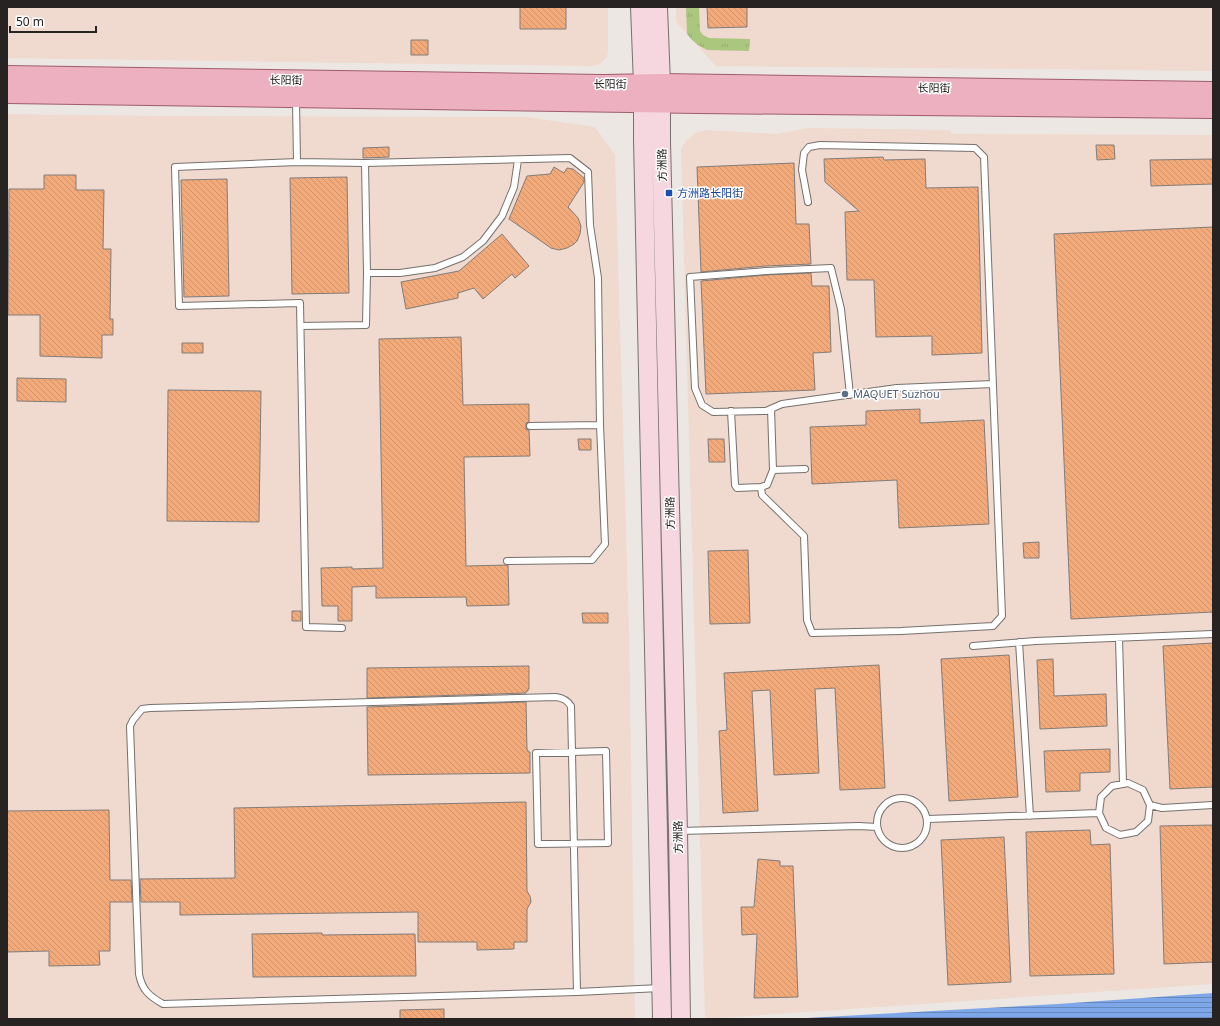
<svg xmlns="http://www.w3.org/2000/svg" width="1220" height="1026" viewBox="0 0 1220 1026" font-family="'Noto Sans','Noto Sans SC',sans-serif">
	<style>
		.industrial { fill: #f0d9ce }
		.grass { fill: url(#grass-tufts) }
		.water { fill: url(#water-rules) }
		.building { fill: url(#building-back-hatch); stroke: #827c79 }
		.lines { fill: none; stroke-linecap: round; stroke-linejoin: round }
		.service-casing { stroke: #76716d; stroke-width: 8 }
		.secondary-casing { stroke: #76716d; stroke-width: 20 }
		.primary-casing { stroke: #a05c6d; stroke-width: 22 }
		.service { stroke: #fff; stroke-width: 6 }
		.secondary { stroke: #f6d7e0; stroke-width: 18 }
		.primary { stroke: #edb0c0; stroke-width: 20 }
		.transit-dot { fill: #1a4fb4; stroke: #fff; stroke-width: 1.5 }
		.service-dot { fill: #5c6f8a; stroke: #fff; stroke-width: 1.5 }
		.labels { text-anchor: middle; stroke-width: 3; stroke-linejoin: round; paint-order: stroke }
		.street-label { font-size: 11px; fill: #262322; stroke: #fff }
		.transit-label { font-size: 11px; fill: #164399; stroke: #fff; text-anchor: start }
		.service-label { font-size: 11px; fill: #4e5e75; stroke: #fff; text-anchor: start }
	</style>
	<defs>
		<pattern id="grass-tufts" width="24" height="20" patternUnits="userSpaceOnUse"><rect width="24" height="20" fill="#abc77e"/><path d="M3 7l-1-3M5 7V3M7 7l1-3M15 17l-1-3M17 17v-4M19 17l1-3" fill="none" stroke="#93ab6d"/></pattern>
		<pattern id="water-rules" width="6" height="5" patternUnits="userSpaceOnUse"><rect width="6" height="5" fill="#7ea7e9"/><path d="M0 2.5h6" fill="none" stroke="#6788bc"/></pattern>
		<pattern id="building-back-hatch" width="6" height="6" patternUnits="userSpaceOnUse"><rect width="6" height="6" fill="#f3aa7b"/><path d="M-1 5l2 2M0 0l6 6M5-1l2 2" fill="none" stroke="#d0926a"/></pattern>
	</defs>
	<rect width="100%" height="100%" fill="#ece7e3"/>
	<path class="industrial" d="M7 7H608V51L607 57 600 64 591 66 7 58Z
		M676 7H1213V71L716 66 676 22Z
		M7 114 165 116 526 117 595 127 615 155 629 631 635 1019H7Z
		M808 128 950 130 952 134 1213 135V984L705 1019 681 149 686 141 695 133 707 130 777 134Z"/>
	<path class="grass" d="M686 7H699L700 31 703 35 709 38 750 39 749 51 707 50 698 45 691 39 687 34Z"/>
	<path class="water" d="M1213 993V1019H789L1058 1004Z"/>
	<path class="building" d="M520 7H566V29H520Z
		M707 7H747V27L708 28Z
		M411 40H428V55H411Z
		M1096 145H1114L1115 159 1097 160Z
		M389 147V157L363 158V148Z
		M883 157 884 160 925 159 926 188 978 187 982 353 932 355V336L876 337 874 280H847L845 212 859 211 825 182 824 159Z
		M1213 159V184L1151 186 1150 160Z
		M794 163 796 224H809L811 264 766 266 701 272 697 167Z
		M554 167 564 173 567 168 573 169 584 178V182L568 207 578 218 581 226 580 234 577 241 574 244 567 248 559 250 551 248 509 219 527 176 550 174Z
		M44 175H76V190H104L103 249H111L110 319H113V335H102V358L40 356V315H8L9 189H44Z
		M347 177 349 293 292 294 290 178Z
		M227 179 229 296 184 297 181 180Z
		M1213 227V612L1071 619 1054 234Z
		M502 234 529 266 515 278 512 274 483 299 474 288 458 293V298L406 309 401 282 459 271Z
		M811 273 812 286H829L831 352 813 353 815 390 706 394 701 281 766 275Z
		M461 337 463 405 529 404V422L526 423V429L529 430 530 456 464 457 466 566 508 565 509 605 467 606 466 597 376 598V586L352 587V621H338V606H322L321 568 352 567V569L383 568 379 339Z
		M182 343H203V353H182Z
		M17 378 66 379V402L17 401Z
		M168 390 261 391 259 522 167 521Z
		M920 409V423L984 420 989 524 899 528 897 480 812 484 810 427 866 425V411Z
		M578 439H591V450H579Z
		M708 439H724L725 462H709Z
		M1039 542V558H1024L1023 543Z
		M748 550 750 623 710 624 708 551Z
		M292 611H301V621H292Z
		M582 613H608V623H583Z
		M1213 643V787L1170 789 1163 646Z
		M1009 655 1018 797 949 801 941 659Z
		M1053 659 1054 696 1106 694 1107 726 1040 729 1037 660Z
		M879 665 885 788 840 790 835 688 815 689 819 773 774 775 770 690 752 691 758 811 723 813 719 731 727 730 724 673Z
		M529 666V689H528V691H526V693L367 698V668Z
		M526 702 527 750H528V752H530V773L368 775 367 707Z
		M1110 749V772L1080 773V791L1046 792 1044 751Z
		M526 802 527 891 530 896 531 902 527 909V942H514V949L477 950V942H418V912L180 915V902H141L140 879 235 878 234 808Z
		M109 810 110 880H131L132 902H110V951H99L100 965 49 966V951L7 952V811Z
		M1213 825V962L1164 964 1160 826Z
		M1090 830 1091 845 1110 844 1114 974 1030 976 1026 832Z
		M1004 837 1011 982 948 985 941 840Z
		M758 859 780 861V866H793L798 997 754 998 757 934 742 935 741 907H754Z
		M322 933V935L415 934 416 976 253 977 252 934Z
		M444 1009V1019H400V1010Z"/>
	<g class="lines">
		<g class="service-casing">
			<path id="service" d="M296 100 297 162
				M367 273H400L435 268 463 257 483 241 502 216 514 187 518 160
				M301 326 366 325 367 273 365 163
				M850 395 841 309 831 268 766 271 690 277 695 388 702 405 713 412 766 411 782 404 897 388 993 384
				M731 411 735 485 737 488 761 487 767 485 773 470 771 409
				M530 426 600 425
				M773 470 805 469
				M761 487 762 495 804 536 807 620 812 633 901 631 993 626 1002 616 984 157 975 148 820 145 809 147 804 153 802 170 808 202
				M342 628 306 627 300 303 179 306 175 167 297 162 365 163 570 158 588 172 590 225 598 278 600 425 605 544 592 560 507 561
				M1119 638 1123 784
				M1019 642 1030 816
				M973 646 1036 641 1213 634
				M606 751 608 843 538 844 536 753Z
				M877 823a25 25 0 1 1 50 0a25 25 0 1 1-50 0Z
				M1150 805 1148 821 1136 832 1120 835 1106 828 1099 813 1101 797 1112 786 1128 783 1143 790 1150 805 1162 808 1213 805
				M928 819 1099 813
				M680 831 859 826 877 827
				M577 992 571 706C567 700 563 698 556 697L150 708 142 709 133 720 130 726 139 974C142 990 149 996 163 1004L577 992 660 988"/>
		</g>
		<g class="secondary-casing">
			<path id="secondary" d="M640 7 643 84V140L662 1019
				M658 7 661 84V142L678 831 681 1019"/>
		</g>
		<g class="primary-casing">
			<path id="primary" d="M7 76 603 85 661 84 1213 92
				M7 93 698 103 1213 108"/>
		</g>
		<use href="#service" class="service"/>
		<use href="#secondary" class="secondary"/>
		<use href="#primary" class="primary"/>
	</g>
	<rect class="transit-dot" x="665" y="189" width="8" height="8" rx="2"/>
	<circle class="service-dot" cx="845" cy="394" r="4"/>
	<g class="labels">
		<g class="street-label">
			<text transform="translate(286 80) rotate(1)" y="4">长阳街</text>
			<text x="610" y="88">长阳街</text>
			<text transform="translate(934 88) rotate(1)" y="4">长阳街</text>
			<text transform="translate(662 165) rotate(-91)" y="4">方洲路</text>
			<text transform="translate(670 513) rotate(-91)" y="4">方洲路</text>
			<text transform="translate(678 837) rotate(-91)" y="4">方洲路</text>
		</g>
		<g class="transit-label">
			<text x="677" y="197">方洲路长阳街</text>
		</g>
		<g class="service-label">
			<text x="853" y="398">MAQUET Suzhou</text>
		</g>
	</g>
	<rect width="1220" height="1026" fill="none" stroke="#262322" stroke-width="16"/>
	<path d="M10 26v6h86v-6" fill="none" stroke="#262322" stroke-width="2"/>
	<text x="16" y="26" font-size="12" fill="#262322" stroke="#ffffff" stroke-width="3" paint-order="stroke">50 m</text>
</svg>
